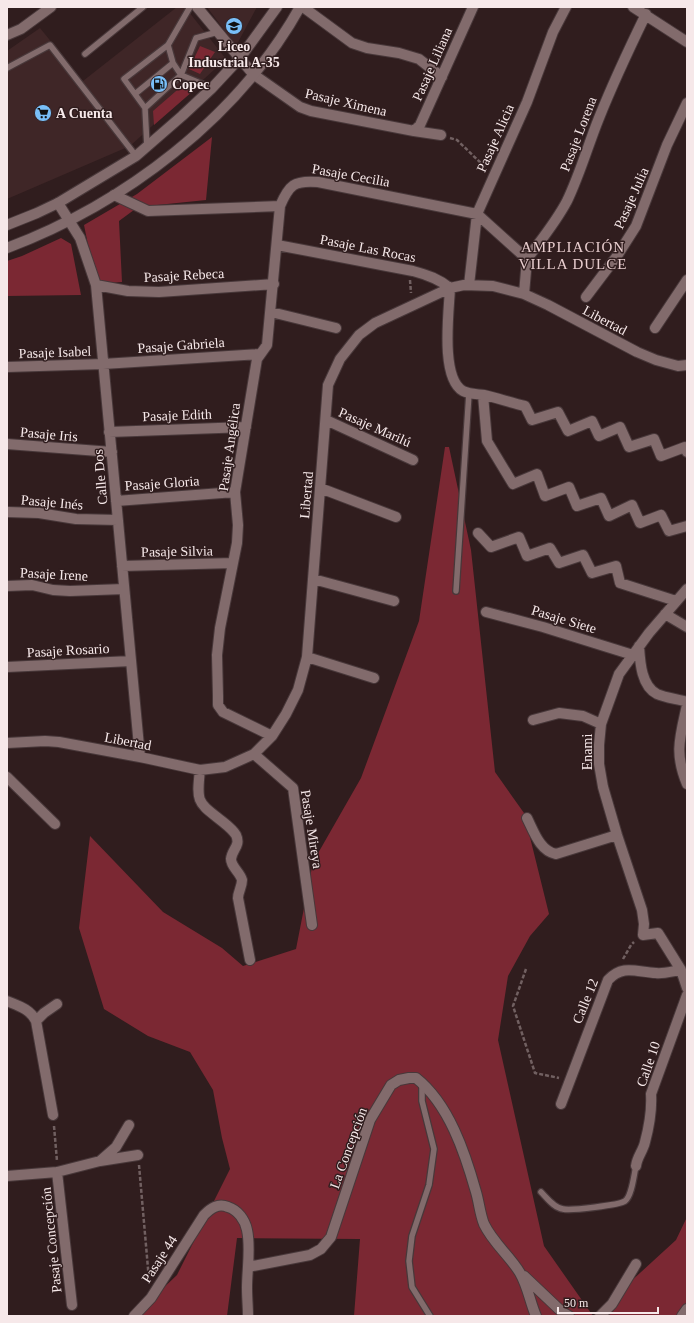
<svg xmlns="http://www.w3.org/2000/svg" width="694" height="1323" viewBox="0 0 694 1323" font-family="'Times New Roman',serif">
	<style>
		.built { fill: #3f2627 }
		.green { fill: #7b2833 }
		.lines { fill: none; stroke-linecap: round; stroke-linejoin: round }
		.service-casing { stroke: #48383a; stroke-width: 8 }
		.minor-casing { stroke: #48383a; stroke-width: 12 }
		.secondary-casing { stroke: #48383a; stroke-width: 12 }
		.path { stroke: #716061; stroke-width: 2.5; stroke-dasharray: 4 2; stroke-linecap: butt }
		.service { stroke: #826b6c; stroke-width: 5.5 }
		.minor { stroke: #826b6c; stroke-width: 10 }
		.secondary { stroke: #826b6c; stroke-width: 10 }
		.labels { text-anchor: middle; stroke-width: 3; stroke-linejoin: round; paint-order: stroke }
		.poi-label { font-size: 14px; font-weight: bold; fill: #f6e8e9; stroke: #301d1e; text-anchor: start }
		.street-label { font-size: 14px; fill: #f6e8e9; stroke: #301d1e }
		.neighbourhood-label { font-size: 15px; letter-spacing: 1px; fill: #e9cecf; stroke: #301d1e }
	</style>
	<rect width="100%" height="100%" fill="#301d1e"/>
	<path class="built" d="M177 7H185L226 59 130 146 7 199V51L40 28 83 81Z
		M207 7H257L236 46Z"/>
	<path class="green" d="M200 46 215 52 200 74 189 69Z
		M183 85 193 91 154 125 153 111Z
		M212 137 206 200 138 207 119 221 122 282 96 284 84 225 137 194Z
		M61 238 71 244 81 295 7 296V261L22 256Z
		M445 447H449L471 550 495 772 524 813 549 914 530 936 508 976 498 1040 544 1246 593 1316 676 1240 687 1217V1316H354L360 1239 237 1238 227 1316H134L177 1275 230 1169 222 1138 213 1090 190 1052 148 1036 104 1009 79 928 90 836 163 912 222 948 243 966 296 949 313 862 361 778 419 621Z"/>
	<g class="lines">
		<g class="service-casing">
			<path id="service" d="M168 45 173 63
				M85 54 143 7
				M7 68 50 45 136 156
				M181 75 196 38 218 32
				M135 94 173 63 181 75
				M145 108 124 79 168 45 190 7
				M147 147 145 108 181 75 212 88
				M456 591 469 393
				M422 1084V1101L434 1149 429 1185 412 1236 409 1261 412 1287 430 1316
				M541 1192C547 1198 554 1208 563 1209 570 1211 620 1205 625 1201 632 1196 634 1174 636 1166"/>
		</g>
		<g class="minor-casing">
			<path id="minor" d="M197 7 253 74 300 107 311 111 414 131 441 135
				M303 7 352 43 367 48 399 53 419 59 442 77
				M633 7 687 42
				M7 35 21 29 51 7
				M414 131 420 125 473 7
				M114 195 148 211 280 206
				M58 203 80 238 96 285 140 757
				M277 245 413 271C428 275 439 279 450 288 449 311 440 378 463 391 469 394 477 394 484 395 498 398 511 403 525 406L532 420 558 412 568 431 592 421 599 436 620 427 629 447 654 439 661 456 685 447 687 452
				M96 285 128 291 159 292 274 284
				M469 285 477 214 527 102 553 32 566 7
				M524 294 527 259
				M586 297 617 256 636 226 667 145 687 103
				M271 312 336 328
				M655 328 687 280
				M7 367 103 364 260 354
				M483 395 487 441 513 484 537 474 545 496 569 487 577 506 601 498 609 516 632 505 640 523 661 515 669 531 687 526
				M326 420 413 460
				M109 432 246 427
				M7 444 112 452
				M320 488 396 517
				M116 501 235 492
				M7 512 39 513 76 519 118 520
				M478 533 491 547 519 537 527 556 550 548 559 563 583 555 592 573 616 566 620 583 676 601
				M122 566 233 563
				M313 579 394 601
				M7 586 32 585 53 590 70 591 124 589
				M687 589 649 633 619 674 601 724 599 745V764L603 787 617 835 642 910 644 924 643 935 658 933 681 970 687 988
				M486 612 543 627 633 655
				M665 614 687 627
				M639 646C640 661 641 686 657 694 666 698 678 699 687 702
				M307 657 374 678
				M7 667 131 661
				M687 705C680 737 674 753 687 784
				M533 720 559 713 583 716 601 724
				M272 736 223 712 218 705V696L217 655 220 628 237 543 238 525 235 492 257 359 267 345 280 206C289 185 294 180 318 182L477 214 527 259C541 240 556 222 567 201 580 174 588 145 599 118 613 83 629 49 646 14
				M7 743 45 741 59 742 140 757 200 770 225 767 254 754 272 736 286 714 298 690 307 657 328 385 340 359 359 335 375 323 450 288 464 285 493 286 524 294 548 305 637 352 656 360 678 366 687 365
				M254 754 293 788 312 925
				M200 770C196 804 198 802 223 822 228 826 233 830 236 835 241 846 232 849 231 859 231 867 240 872 242 880 242 887 238 892 238 898L250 960
				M7 777 55 824
				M527 818C534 832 540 851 556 854L617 835
				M7 1001C19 1006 30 1009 36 1021L53 1115
				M36 1021 44 1013 57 1004
				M561 1104 608 980C623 964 636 972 656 973 664 974 673 971 681 970
				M100 1161 116 1147 129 1125
				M636 1166C637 1157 643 1151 645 1142 649 1127 652 1110 651 1094L687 995
				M57 1172 72 1305
				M7 1176 57 1172 100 1161 138 1155
				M248 1267 310 1255 321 1249 331 1237 370 1120 391 1085 399 1080 409 1078H416C449 1104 465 1153 476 1192 479 1202 480 1214 484 1224 493 1243 510 1256 520 1273 528 1287 530 1302 536 1316
				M524 1276 562 1312 569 1316
				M134 1316 151 1298 204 1215C211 1208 218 1203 228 1207 238 1210 245 1220 247 1230 251 1248 247 1269 247 1288 247 1298 248 1307 248 1316
				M600 1316 612 1304 636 1264
				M682 1316 687 1309"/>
		</g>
		<g class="secondary-casing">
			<path id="secondary" d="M7 225 37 213 58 203 136 156 182 116 212 88 240 58 277 7
				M7 248C124 204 238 118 300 7"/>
		</g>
		<path class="path" d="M450 138 457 140 486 168
			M410 280 411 293
			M623 959 631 945 634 942
			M526 969 513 1006 535 1073 559 1078
			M54 1126 57 1161
			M139 1165 149 1280"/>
		<use href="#service" class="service"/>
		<use href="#minor" class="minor"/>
		<use href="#secondary" class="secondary"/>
	</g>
	<defs>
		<g id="school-disc" transform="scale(0.9)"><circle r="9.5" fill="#79bff8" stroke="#301d1e"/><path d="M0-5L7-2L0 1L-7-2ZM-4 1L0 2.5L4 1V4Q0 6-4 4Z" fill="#111"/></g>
		<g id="fuel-disc" transform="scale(0.9)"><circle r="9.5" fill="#79bff8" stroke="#301d1e"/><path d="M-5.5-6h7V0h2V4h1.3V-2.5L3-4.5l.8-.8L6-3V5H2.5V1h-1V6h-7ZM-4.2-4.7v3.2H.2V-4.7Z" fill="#111"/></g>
		<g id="supermarket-disc" transform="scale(0.9)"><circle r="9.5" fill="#79bff8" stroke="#301d1e"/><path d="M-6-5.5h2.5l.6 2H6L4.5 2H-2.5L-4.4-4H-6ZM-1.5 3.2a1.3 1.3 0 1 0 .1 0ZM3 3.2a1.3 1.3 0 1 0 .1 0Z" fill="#111"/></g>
	</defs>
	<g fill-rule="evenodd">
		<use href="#school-disc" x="234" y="26"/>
		<use href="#fuel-disc" x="159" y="84"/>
		<use href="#supermarket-disc" x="43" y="113"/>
	</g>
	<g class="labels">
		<g class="poi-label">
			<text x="234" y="51" text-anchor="middle">Liceo<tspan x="234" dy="16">Industrial A-35</tspan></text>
			<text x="172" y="89">Copec</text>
			<text x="56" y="118">A Cuenta</text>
		</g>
		<g class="street-label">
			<text transform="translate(432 64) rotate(-66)" y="5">Pasaje Liliana</text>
			<text transform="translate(346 102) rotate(13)" y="5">Pasaje Ximena</text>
			<text transform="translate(578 134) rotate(-69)" y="5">Pasaje Lorena</text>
			<text transform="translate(495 138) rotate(-66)" y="5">Pasaje Alicia</text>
			<text transform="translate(351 175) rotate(10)" y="5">Pasaje Cecilia</text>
			<text transform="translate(631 198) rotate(-66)" y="5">Pasaje Julia</text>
			<text transform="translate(368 248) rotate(11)" y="5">Pasaje Las Rocas</text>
			<text transform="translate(184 275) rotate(-3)" y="5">Pasaje Rebeca</text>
			<text transform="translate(605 320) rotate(28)" y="5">Libertad</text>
			<text transform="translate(181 345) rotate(-4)" y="5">Pasaje Gabriela</text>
			<text transform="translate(55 352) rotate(-2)" y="5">Pasaje Isabel</text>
			<text transform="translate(177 415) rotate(-2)" y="5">Pasaje Edith</text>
			<text transform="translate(375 427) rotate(24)" y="5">Pasaje Marilú</text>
			<text transform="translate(49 434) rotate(5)" y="5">Pasaje Iris</text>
			<text transform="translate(229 447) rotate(-82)" y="5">Pasaje Angélica</text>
			<text transform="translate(100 477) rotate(-95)" y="5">Calle Dos</text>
			<text transform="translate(162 483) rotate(-4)" y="5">Pasaje Gloria</text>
			<text transform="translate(306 495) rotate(-85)" y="5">Libertad</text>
			<text transform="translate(52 502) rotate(5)" y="5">Pasaje Inés</text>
			<text transform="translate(177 551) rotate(-1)" y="5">Pasaje Silvia</text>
			<text transform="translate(54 574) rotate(3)" y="5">Pasaje Irene</text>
			<text transform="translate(564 619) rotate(17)" y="5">Pasaje Siete</text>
			<text transform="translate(68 650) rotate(-3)" y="5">Pasaje Rosario</text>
			<text transform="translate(128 741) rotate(11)" y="5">Libertad</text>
			<text transform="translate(587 752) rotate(-90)" y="5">Enami</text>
			<text transform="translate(312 829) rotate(81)" y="5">Pasaje Mireya</text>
			<text transform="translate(585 1001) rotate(-68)" y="5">Calle 12</text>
			<text transform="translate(648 1064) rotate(-71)" y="5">Calle 10</text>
			<text transform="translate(348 1148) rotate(-70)" y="5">La Concepción</text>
			<text transform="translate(51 1240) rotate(-96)" y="5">Pasaje Concepción</text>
			<text transform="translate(159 1259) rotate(-57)" y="5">Pasaje 44</text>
		</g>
		<g class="neighbourhood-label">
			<text x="573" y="252">AMPLIACIÓN<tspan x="573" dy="17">VILLA DULCE</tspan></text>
		</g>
	</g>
	<rect width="694" height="1323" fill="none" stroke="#f6e8e9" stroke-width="16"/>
	<path d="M558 1307v6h100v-6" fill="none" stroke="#f6e8e9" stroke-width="2"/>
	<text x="564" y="1307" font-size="12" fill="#f6e8e9" stroke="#301d1e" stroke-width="3" paint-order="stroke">50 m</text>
</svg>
